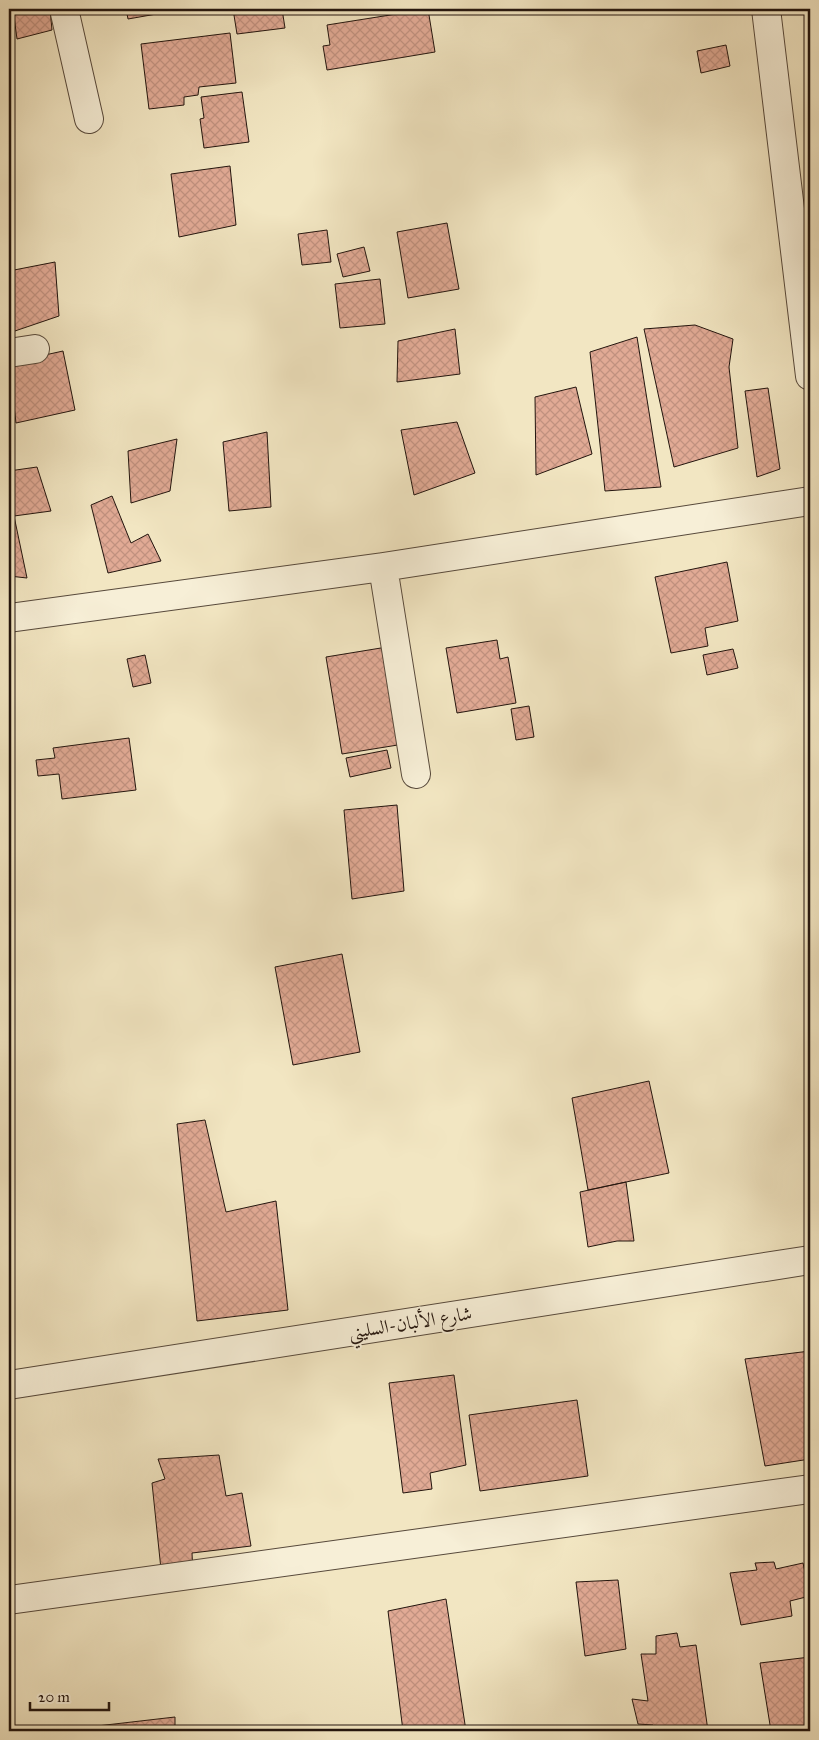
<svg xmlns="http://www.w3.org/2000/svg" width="819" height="1740" viewBox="0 0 819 1740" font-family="'IM FELL Great Primer',Amiri,serif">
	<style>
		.building { fill: url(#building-cross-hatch); stroke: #23150e }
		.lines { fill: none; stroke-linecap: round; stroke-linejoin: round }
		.minor-casing { stroke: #57493b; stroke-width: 30 }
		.minor { stroke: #f7efd7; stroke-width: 28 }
		.labels { text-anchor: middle; stroke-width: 4; stroke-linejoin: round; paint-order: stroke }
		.street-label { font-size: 19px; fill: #23150e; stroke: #f7efd7 }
	</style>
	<defs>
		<pattern id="building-cross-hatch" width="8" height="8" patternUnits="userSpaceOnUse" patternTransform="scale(1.25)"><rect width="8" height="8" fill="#e1aa95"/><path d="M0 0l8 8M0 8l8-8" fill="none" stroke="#c1917f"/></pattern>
	</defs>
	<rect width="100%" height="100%" fill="#f2e6c2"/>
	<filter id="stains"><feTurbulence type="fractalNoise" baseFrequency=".004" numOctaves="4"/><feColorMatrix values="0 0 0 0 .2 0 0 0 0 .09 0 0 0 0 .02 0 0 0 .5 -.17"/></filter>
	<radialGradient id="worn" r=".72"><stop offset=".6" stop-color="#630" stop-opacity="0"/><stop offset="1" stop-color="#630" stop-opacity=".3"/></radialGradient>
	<path class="building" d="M13 9H50L52 30 17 39Z
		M126 9H185L128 19Z
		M233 9H282L285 28 237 34Z
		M428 9 435 52 327 70 323 46 330 45 327 25Z
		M654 9H676L655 12Z
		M230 33 236 83 199 87 198 95 184 97V105L149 109 141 44Z
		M726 45 730 66 701 73 697 51Z
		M242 92 249 142 204 148 200 119 204 118 201 97Z
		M230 166 236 225 179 237 171 174Z
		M447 223 459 289 408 298 397 232Z
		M327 230 331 262 302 265 298 234Z
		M364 247 370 271 343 277 337 254Z
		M55 262 59 316 9 333V271Z
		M380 279 385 324 340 328 335 284Z
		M695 325 733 339 729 367 738 448 674 467 644 329Z
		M455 329 460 374 397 382 398 341Z
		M637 337 661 487 605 491 590 352Z
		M63 351 75 410 16 423 9 363Z
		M576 387 592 454 536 475 535 397Z
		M768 388 780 469 757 477 745 391Z
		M457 422 475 473 414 495 401 430Z
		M267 432 271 507 229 511 223 442Z
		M177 439 170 491 131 503 128 451Z
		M37 467 51 511 14 516 27 578 9 576V471Z
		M112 496 131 543 148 534 161 561 108 573 91 505Z
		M727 562 738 621 705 628 708 646 671 653 655 577Z
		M497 640 500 659 508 657 516 703 457 713 446 648Z
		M387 647 404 744 342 754 326 657Z
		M733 649 738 668 707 675 703 655Z
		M145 655 151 683 133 687 127 659Z
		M529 706 534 737 516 740 511 709Z
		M129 738 136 790 62 799 59 774 38 776 36 760 55 758 53 748Z
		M387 750 391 768 350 777 346 758Z
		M397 805 404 891 352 899 344 810Z
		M342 954 360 1052 293 1065 275 967Z
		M649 1081 669 1173 588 1190 572 1098Z
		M205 1120 226 1212 276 1201 288 1310 197 1321 177 1124Z
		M626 1182 634 1241H617L588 1247 580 1192Z
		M810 1351V1459L765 1466 745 1359Z
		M454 1375 466 1465 430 1473 432 1489 403 1493 389 1383Z
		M577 1400 588 1476 480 1491 469 1415Z
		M219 1455 226 1496 242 1493 251 1546 192 1553 193 1574 162 1579 152 1483 165 1479 158 1459Z
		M774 1562 776 1569 803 1563 810 1596 790 1601 792 1616 741 1625 730 1573 757 1570 755 1563Z
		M618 1580 626 1649 585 1656 576 1582Z
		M446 1599 466 1731H403L388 1611Z
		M677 1633 680 1647 696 1645 708 1731H654L653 1725 638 1724 632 1699 648 1701 641 1654H656V1636Z
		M810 1657V1731H771L760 1663Z
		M175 1717V1731H97V1726Z"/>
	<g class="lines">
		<g class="minor-casing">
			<path id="minor" d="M64 9 89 119
				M766 9 810 376
				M9 353 35 349
				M383 567 416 774
				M9 618 383 567 810 501
				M9 1385 810 1260
				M9 1600 810 1489"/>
		</g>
		<use href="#minor" class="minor"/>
	</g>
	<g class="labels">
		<g class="street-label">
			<text transform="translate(410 1322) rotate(-9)" y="7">شارع الألبان-السليني</text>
		</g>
	</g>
	<rect width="819" height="1740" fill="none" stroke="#f2e6c2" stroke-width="30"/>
	<rect x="10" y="10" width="799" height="1720" fill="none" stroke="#23150e" stroke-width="2.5"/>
	<rect x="15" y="15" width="789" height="1710" fill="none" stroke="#23150e"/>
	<path d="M30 1702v8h79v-8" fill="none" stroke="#23150e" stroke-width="2.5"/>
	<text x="38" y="1702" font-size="15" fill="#23150e" stroke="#f7efd7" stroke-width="4" paint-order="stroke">20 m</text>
	<rect width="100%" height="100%" filter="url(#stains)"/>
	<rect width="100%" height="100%" fill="url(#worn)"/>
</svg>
